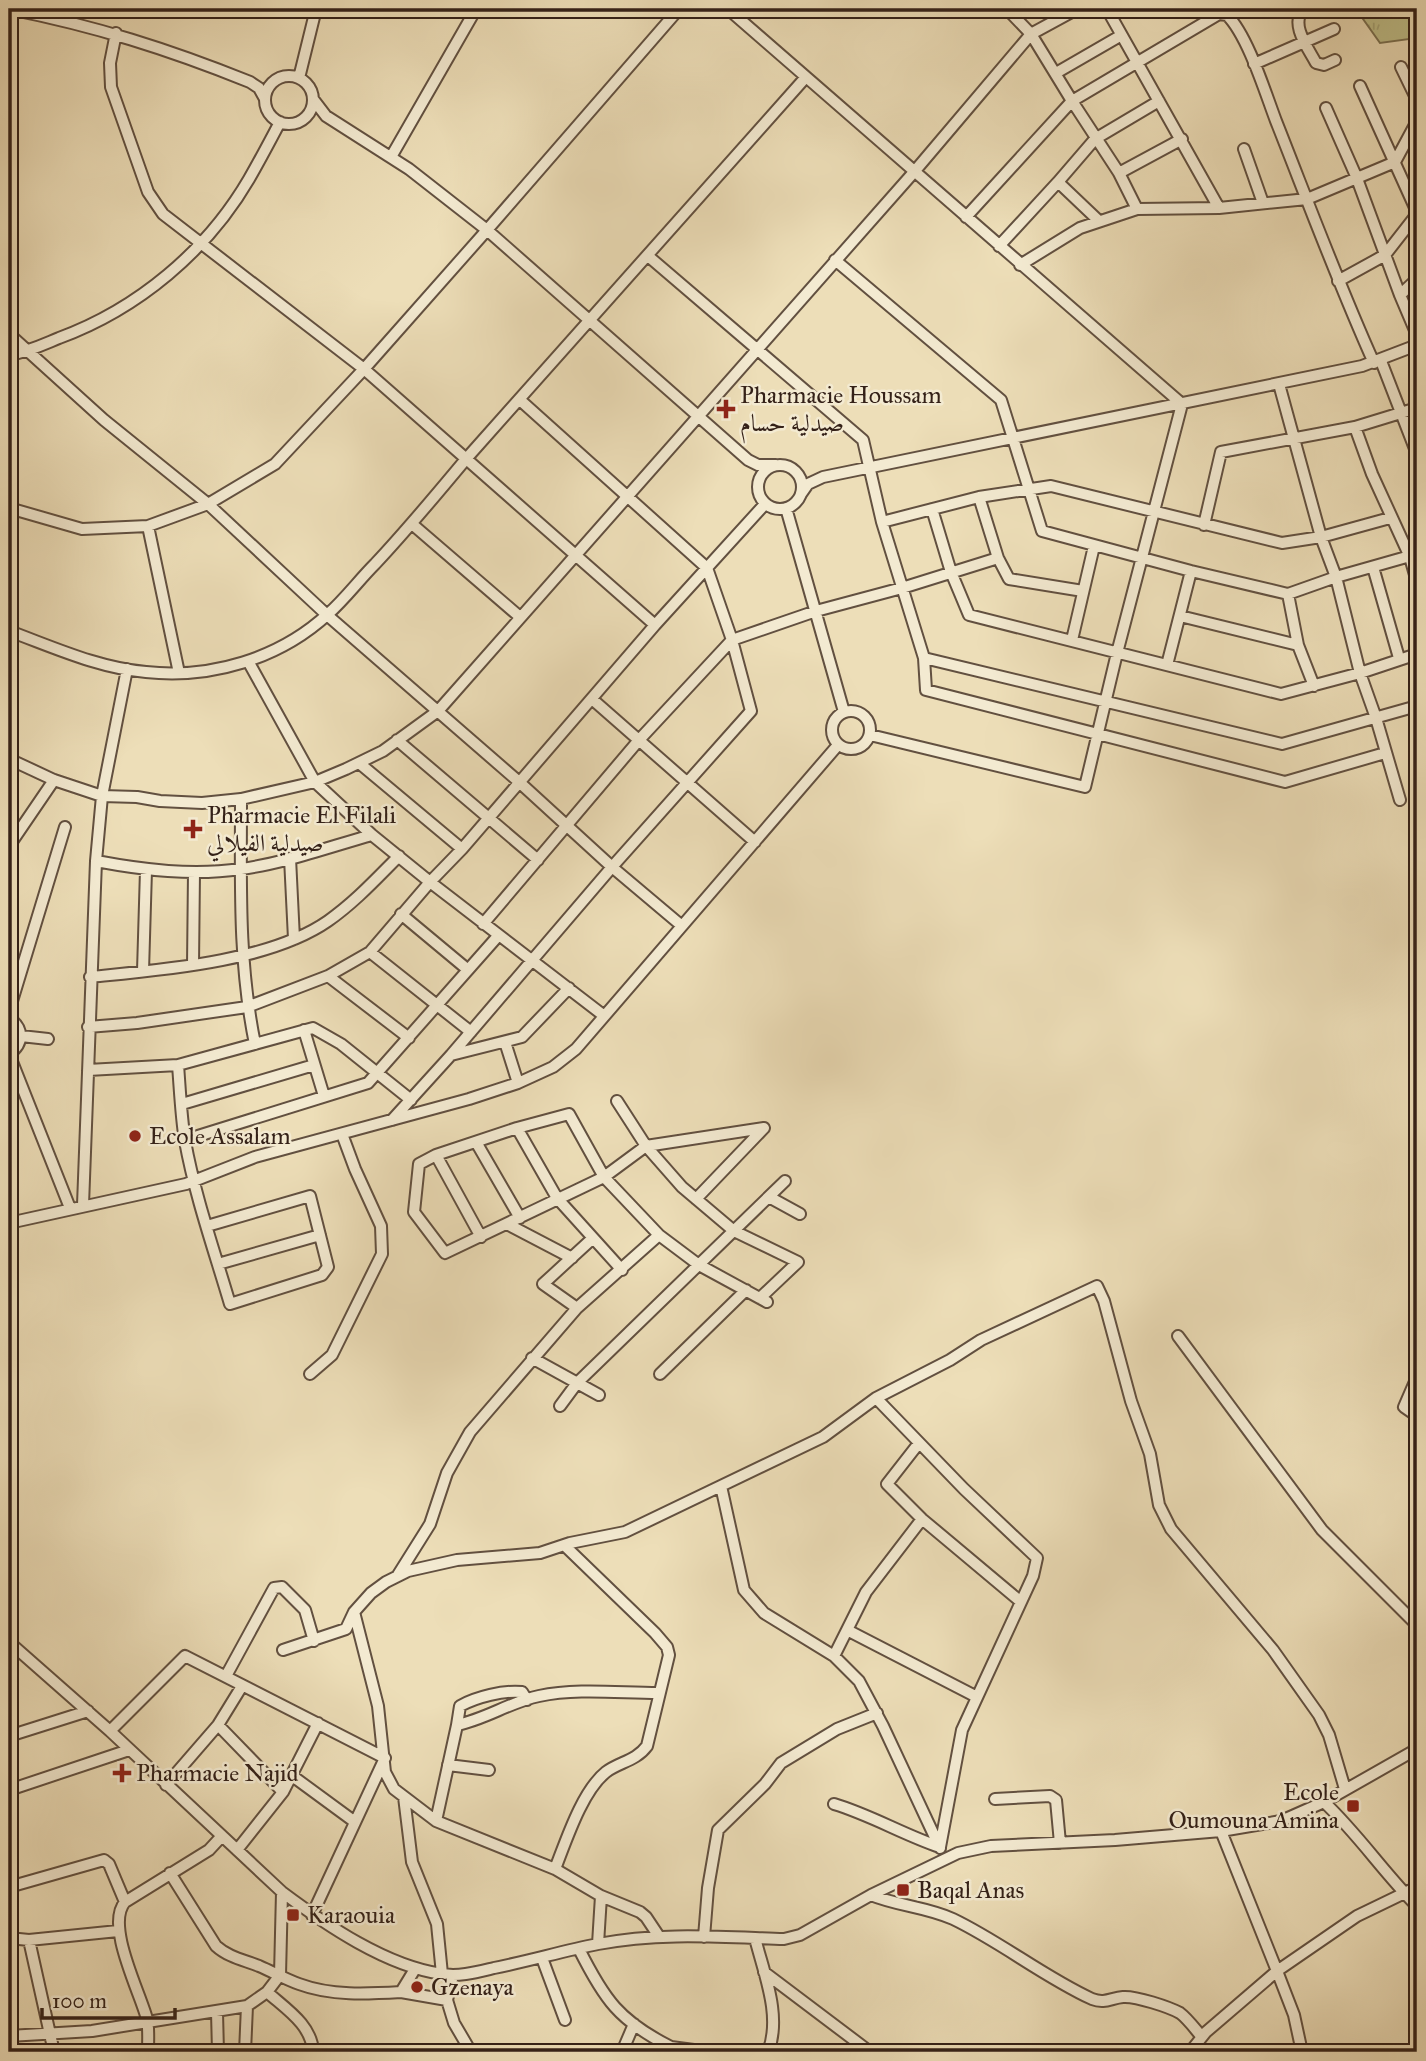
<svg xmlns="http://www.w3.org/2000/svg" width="1426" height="2061" viewBox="0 0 1426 2061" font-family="'IM FELL Great Primer',Amiri,serif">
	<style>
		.grass { fill: url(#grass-tufts); stroke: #7a7051; stroke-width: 2 }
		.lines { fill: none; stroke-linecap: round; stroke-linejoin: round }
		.minor-casing { stroke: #625040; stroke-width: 14 }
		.minor { stroke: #f3ead1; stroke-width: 10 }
		.poi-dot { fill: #8f2418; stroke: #f3ead1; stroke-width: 2.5 }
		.labels { text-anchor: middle; stroke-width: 5; stroke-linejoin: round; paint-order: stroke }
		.poi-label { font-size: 24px; fill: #342118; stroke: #f3ead1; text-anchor: start }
	</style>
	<defs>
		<pattern id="grass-tufts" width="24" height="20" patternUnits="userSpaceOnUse" patternTransform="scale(1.75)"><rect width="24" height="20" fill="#bfbf8a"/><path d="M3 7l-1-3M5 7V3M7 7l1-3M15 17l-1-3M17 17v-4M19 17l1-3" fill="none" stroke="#a5a476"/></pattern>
	</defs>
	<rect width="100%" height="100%" fill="#eddeb8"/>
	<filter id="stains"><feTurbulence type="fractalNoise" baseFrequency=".00286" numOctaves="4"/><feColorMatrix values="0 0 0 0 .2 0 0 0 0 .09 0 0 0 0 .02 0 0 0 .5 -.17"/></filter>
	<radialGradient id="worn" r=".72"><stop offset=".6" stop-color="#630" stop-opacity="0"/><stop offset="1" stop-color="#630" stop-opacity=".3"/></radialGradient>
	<path class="grass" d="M1356 9H1417V38L1380 43Z"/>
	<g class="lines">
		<g class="minor-casing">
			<path id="minor" d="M9 9C95 26 168 49 250 82L259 88 264 97
				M728 9 1182 404 1117 653 1085 787 870 735
				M1107 9 1219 208
				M1304 9C1289 23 1308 48 1316 63L1324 65 1335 60
				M116 33 110 63 111 87 148 192 163 214 364 369 655 625
				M1254 64 1334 29
				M1401 67 1417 100
				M1056 73 1120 36
				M265 100a24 24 0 1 1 48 0a24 24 0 1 1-48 0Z
				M299 78 316 9
				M1360 86 1417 212
				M313 99 326 116 409 169 487 230 748 460 758 465H775
				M1326 108 1356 176 1400 295 1417 335
				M1244 149 1263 203
				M391 157 476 9
				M1119 173 1182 139
				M1137 209 1119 173 1072 101 1219 14 1227 15C1248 36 1265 92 1276 121 1308 202 1338 283 1374 363
				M966 217 1072 101 1031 34 1007 9
				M1099 221 1058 182 1095 139 1159 101
				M999 246 1058 182
				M648 256 863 440 882 522 924 658 1282 744 1417 706
				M835 260 1001 400 1042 531 1191 571 1288 594 1336 577 1417 554
				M1020 265 1080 228 1137 209 1219 208 1307 199 1395 162 1417 121
				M1338 281 1385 255 1417 214
				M1400 295 1417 279
				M9 334 104 420 208 504 327 615 518 781 612 867 682 926
				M9 355C28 352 42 345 59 338 138 309 207 251 249 179 260 160 270 141 280 122
				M1381 361 1417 454
				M1279 384 1321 537 1336 577 1360 673 1376 718 1400 800
				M1417 408 1355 427 1372 474 1410 557 1417 582
				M758 487a22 22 0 1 1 44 0a22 22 0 1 1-44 0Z
				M801 494 808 484 823 477 1362 366 1417 345
				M979 497 998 558 1009 579 1083 591
				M9 508 82 529 148 526 208 504 275 464 364 369 487 230 679 9
				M786 508 844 712
				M932 509 951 572 969 615 1281 694 1360 673 1417 654
				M882 522 979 497 1051 486 1282 543 1321 537 1390 518
				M412 524 520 617
				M1204 525 1221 452 1355 427
				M148 526 179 673
				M1373 567 1399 658
				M1288 594 1298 645 1314 686
				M1180 616 1298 645
				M9 631C53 647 98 668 146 672 211 679 279 659 328 614 345 599 359 580 375 564 407 530 436 495 466 459L806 77
				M1072 640 1094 546
				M924 658 926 690 1285 782 1385 753
				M248 661 315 782 372 835 430 882 603 1015
				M1167 665 1191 571
				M592 699 755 842
				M832 730a19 19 0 1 1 38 0a19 19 0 1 1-38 0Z
				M397 740 538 860
				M9 759 54 780 102 796 137 797 160 801 202 803 241 799 315 782 346 769 383 751 438 711 914 172 1031 34 1077 9
				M359 763 462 849
				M241 799C241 883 238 961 255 1044
				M9 846 54 780
				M290 858 294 939
				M96 861C144 870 192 876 241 869 285 863 329 847 372 835
				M401 914 467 969
				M483 924 639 740 732 640 816 611 902 588 998 558
				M370 952 471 1032
				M193 965 194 872
				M143 971 146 870
				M90 977C161 970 269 962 328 921 355 902 376 879 399 856
				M9 1011 65 827
				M9 1018C24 1028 24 1044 9 1054
				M88 1027 137 1023 247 1007 328 976
				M304 1030 324 1096
				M21 1036 48 1039
				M409 1038 328 976 370 952 430 882 462 849 655 625 765 504
				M505 1042 518 1083
				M9 1054 70 1208
				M451 1055 522 1037 569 988
				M178 1065C180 1090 181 1116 185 1141 195 1196 214 1250 230 1304L322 1275 328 1267 310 1196 207 1226
				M88 1070 178 1065 313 1028 341 1044 411 1100
				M617 1101 646 1146 682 1187 734 1231 798 1262 760 1298
				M182 1104 314 1065
				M392 1120 451 1055 612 867 751 711 732 640 707 568 520 400
				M517 1128 557 1198 622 1270
				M185 1140 368 1083 498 936
				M476 1142 520 1218
				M436 1155 419 1164 414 1212 445 1253 604 1177 646 1146 764 1128
				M769 1197 800 1214
				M696 1199 764 1128
				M83 1205 96 861 102 796 127 669
				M9 1223 186 1184 255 1157 469 1099 518 1083 553 1067 576 1049 838 745
				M507 1224 572 1258
				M481 1237 436 1155 517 1128 569 1114 604 1177 659 1235 699 1265 767 1302
				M218 1264 320 1235
				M577 1308 543 1284 593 1238
				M1178 1336 1322 1530 1417 1625
				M532 1358 599 1395
				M310 1374 332 1355 382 1254 381 1226 355 1169 342 1134
				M660 1374 746 1290
				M1417 1377 1404 1407 1417 1416
				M560 1406 577 1383 785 1181
				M919 1443 887 1484 922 1519 1021 1602
				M721 1486 744 1590 764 1613 834 1656 859 1681 883 1726 940 1848
				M398 1575 430 1524 447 1473 470 1432 577 1308 659 1235
				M354 1612 378 1706 385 1772 394 1789 436 1821 555 1869 601 1896 640 1912 646 1917 658 1935
				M847 1630 977 1697
				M9 1642 110 1731 282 1892C326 1925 386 1966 442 1974 459 1977 477 1972 494 1968 529 1961 563 1951 598 1944 660 1932 721 1937 784 1939L800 1935 871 1895 958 1853 991 1846 1115 1840 1221 1831 1281 1821 1324 1802 1417 1749
				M283 1650 346 1629 354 1612 371 1593 386 1582 408 1571 457 1560 540 1553 570 1543 625 1532 823 1437 876 1398 950 1360 981 1340 1097 1286 1104 1301 1131 1401 1150 1454 1159 1505 1171 1529 1273 1650 1319 1715 1329 1735 1345 1789
				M834 1656 866 1592 922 1519
				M226 1676 274 1588 282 1587 305 1610 314 1641
				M218 1725 283 1792
				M457 1725 460 1706C476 1697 504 1690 522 1692L527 1700
				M110 1731 185 1656 385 1758
				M9 1736 88 1711
				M448 1765 489 1770
				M291 1775 355 1822
				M166 1785 218 1725 242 1686
				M9 1790 129 1750
				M404 1797 412 1862 437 1924 442 1974
				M995 1799 1050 1796 1056 1800 1060 1843
				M1324 1802C1358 1834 1384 1873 1417 1906
				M834 1804C871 1815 904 1835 940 1847L962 1730 1033 1576 1037 1558 964 1489 876 1398
				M436 1821 457 1725C486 1719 510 1702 539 1696 577 1688 619 1693 658 1693
				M237 1850 283 1792 318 1723
				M555 1869C566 1841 582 1791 606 1772 619 1762 636 1761 647 1746L669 1655 667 1647 655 1633 564 1545
				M170 1873 216 1946C228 1957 244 1960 259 1966 273 1972 285 1979 299 1984 331 1996 367 1994 401 1992L415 1969
				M9 1887 104 1860 109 1864 125 1902
				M871 1895C898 1906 927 1907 953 1919 1001 1942 1044 1977 1092 1999 1105 2004 1111 1998 1123 1997 1136 1996 1169 2007 1180 2013 1188 2019 1195 2029 1202 2037
				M312 1915 384 1760
				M704 1937 708 1888 718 1830 765 1784 781 1763 837 1729 877 1713
				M9 1938 29 1940 118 1931
				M755 1938C764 1974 782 2016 768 2052
				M29 1940 54 2052
				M598 1944 601 1896
				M579 1949C604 1999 619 2021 671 2047V2052
				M542 1958 565 2020
				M764 1972 870 2052
				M453 1975 447 2000 454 2023 471 2052
				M267 1992C286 2009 312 2025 313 2052
				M401 1992 447 2000
				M217 2012 218 2052
				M9 2036 92 2031 247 2006 267 1992 280 1975 282 1892
				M671 2047 709 2052
				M148 2052C148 2041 149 2029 147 2019 140 1992 105 1925 125 1902L209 1850 221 1837
				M245 2052 247 2006
				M622 2052 634 2024
				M1190 2052 1206 2032 1277 1971 1221 1831
				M1302 2052 1294 2015 1277 1971 1357 1916 1417 1887"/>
		</g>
		<use href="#minor" class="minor"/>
	</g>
	<g class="poi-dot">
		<path d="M722.5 398.5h7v7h7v7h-7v7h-7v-7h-7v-7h7z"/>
		<path d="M189.5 818.5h7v7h7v7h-7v7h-7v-7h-7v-7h7z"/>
		<circle cx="135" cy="1136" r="7"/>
		<path d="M118.5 1762.5h7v7h7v7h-7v7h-7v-7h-7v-7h7z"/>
		<rect x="1346" y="1799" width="14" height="14" rx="3.5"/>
		<rect x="896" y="1883" width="14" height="14" rx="3.5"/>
		<rect x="286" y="1908" width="14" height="14" rx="3.5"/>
		<circle cx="417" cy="1987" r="7"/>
	</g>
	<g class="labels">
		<g class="poi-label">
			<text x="740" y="403">Pharmacie Houssam<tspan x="740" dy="28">صيدلية حسام</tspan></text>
			<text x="207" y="823">Pharmacie El Filali<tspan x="207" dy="28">صيدلية الفيلالي</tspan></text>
			<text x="149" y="1144">Ecole Assalam</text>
			<text x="136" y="1781">Pharmacie Najid</text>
			<text x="1339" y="1800" text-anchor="end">Ecole<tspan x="1339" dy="28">Oumouna Amina</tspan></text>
			<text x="917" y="1898">Baqal Anas</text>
			<text x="307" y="1923">Karaouia</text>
			<text x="431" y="1995">Gzenaya</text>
		</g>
	</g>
	<rect width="1426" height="2061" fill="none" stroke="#eddeb8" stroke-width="35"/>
	<rect x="10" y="10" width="1405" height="2040" fill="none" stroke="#342118" stroke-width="3.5"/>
	<rect x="18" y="18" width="1391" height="2026" fill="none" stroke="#342118" stroke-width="2"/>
	<path d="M42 2008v10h133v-10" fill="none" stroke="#342118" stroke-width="3.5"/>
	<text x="52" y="2008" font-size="21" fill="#342118" stroke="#f3ead1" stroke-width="5" paint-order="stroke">100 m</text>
	<rect width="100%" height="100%" filter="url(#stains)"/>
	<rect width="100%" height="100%" fill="url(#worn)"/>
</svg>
